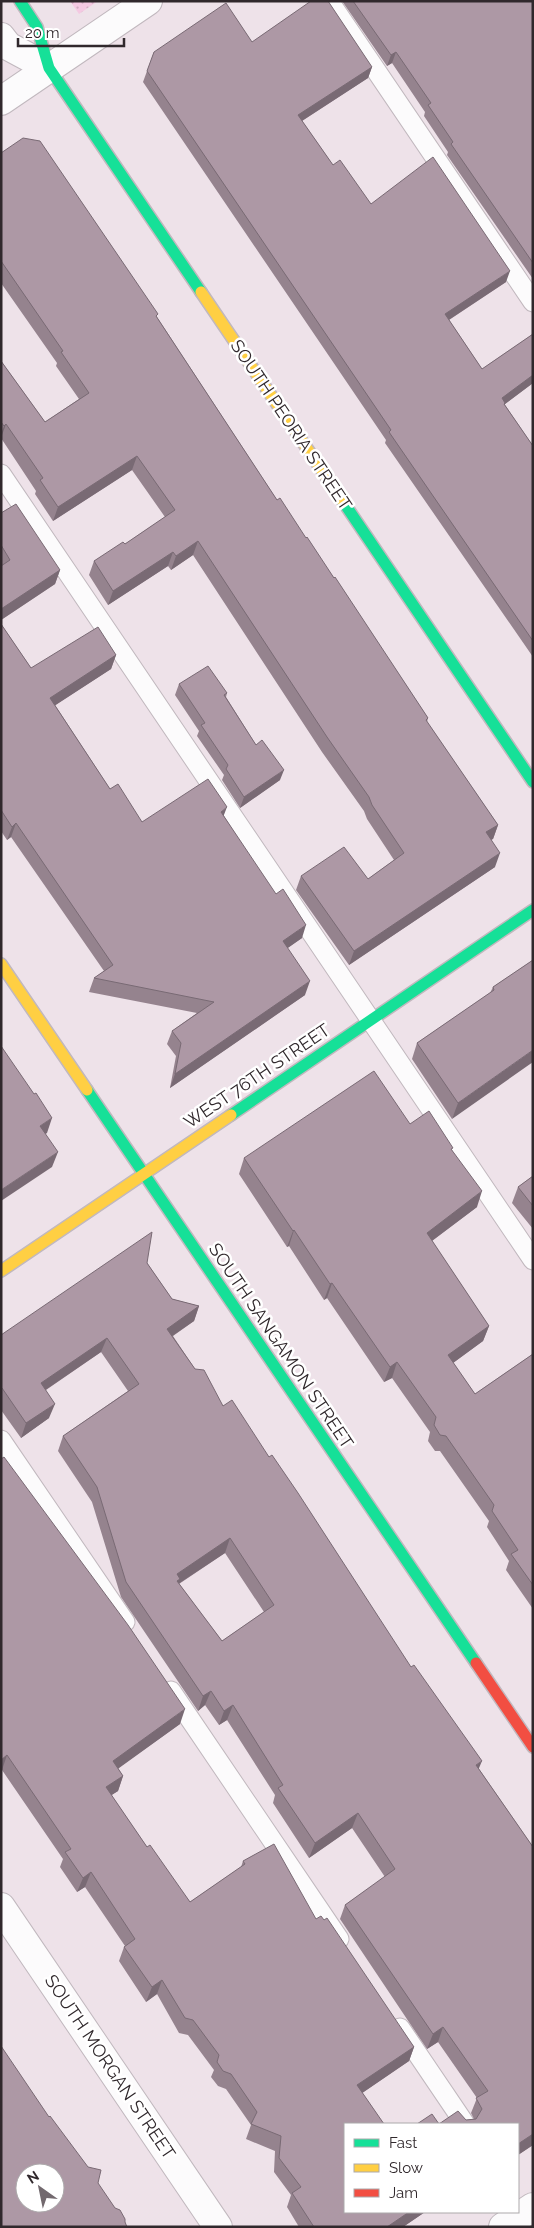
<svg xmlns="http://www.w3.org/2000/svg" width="534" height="2228" viewBox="0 0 534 2228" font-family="Raleway,sans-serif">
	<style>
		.grass { fill: url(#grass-dots) }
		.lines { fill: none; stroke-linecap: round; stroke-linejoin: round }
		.lane-casing { stroke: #c1b8be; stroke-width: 21 }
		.street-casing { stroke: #c1b8be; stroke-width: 30 }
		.fast-casing { stroke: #c1b8be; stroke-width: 14 }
		.slow-casing { stroke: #c1b8be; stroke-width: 14 }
		.jam-casing { stroke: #c1b8be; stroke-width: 14 }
		.lane { stroke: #fcfbfc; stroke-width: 19 }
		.street { stroke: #fcfbfc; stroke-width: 28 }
		.fast { stroke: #16e098; stroke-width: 11 }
		.slow { stroke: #ffcf43; stroke-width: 11 }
		.jam { stroke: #f24e42; stroke-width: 11 }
		.wall { fill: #95838e; fill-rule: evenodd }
		.shaded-wall { fill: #796a74 }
		.building { fill: #ad98a5; stroke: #796a74; fill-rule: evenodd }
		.labels { text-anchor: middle; stroke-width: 5; stroke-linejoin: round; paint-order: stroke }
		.street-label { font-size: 18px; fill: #30282c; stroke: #fff }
	</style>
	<defs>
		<pattern id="grass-dots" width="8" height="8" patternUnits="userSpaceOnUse" patternTransform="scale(1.25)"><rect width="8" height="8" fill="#f4c9e2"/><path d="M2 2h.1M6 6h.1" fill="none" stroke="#d2adc2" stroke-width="1.8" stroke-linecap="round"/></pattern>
	</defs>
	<rect width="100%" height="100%" fill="#eee2e9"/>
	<path class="grass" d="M70 1H98L79 14Z"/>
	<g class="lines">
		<g class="lane-casing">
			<path id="lane" d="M329 1 533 302
				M1 474 533 1260
				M1 1440 125 1622
				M171 1691 339 1939
				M400 2028 465 2124"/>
		</g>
		<g class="street-casing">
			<path id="street" d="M1 37 8 46 49 68
				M1 101 148 1
				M1 1907 218 2227
				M503 2227 533 2207"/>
		</g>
		<g class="fast-casing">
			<path id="fast" d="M20 1 37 27 49 68 201 292
				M342 500 533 782
				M87 1090 476 1663
				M231 1115 533 910"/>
		</g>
		<g class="slow-casing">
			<path id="slow" d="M201 292 342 500
				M1 964 87 1090
				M1 1271 231 1115"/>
		</g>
		<g class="jam-casing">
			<path id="jam" d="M476 1663 533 1747"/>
		</g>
		<use href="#lane" class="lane"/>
		<use href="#street" class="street"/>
		<use href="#fast" class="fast"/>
		<use href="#slow" class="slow"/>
		<use href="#jam" class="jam"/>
	</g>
	<path class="wall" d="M342 1H533V279L447 155 448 152 424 116 425 112 392 63 387 66Z
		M252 42 372 67 368 78 302 121 333 165 371 204 506 282 449 320 482 369 533 334V383L505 404V405L533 446V657L385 443 386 440 143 82 154 52Z
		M1 153 157 317 277 500 334 578 428 718 427 722 498 825 493 839H491L495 867 349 965 296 890 301 876 368 879 394 860 367 819 364 811 322 752 193 555 171 570 168 566 108 605 89 575 94 561 125 544 165 517 132 470 53 521 35 494 36 491 1 438V361L45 422 79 399 56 366 57 363 1 283Z
		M1 513 60 570 55 584 1 620Z
		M1 624 31 668 116 655 111 669 55 705 110 789 142 822 224 816 302 938 287 948 305 995 170 1088 176 1056 167 1044 172 1031 197 1013 89 992 94 978 104 971 11 837 7 840 1 831Z
		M179 684 227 693 226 697 256 745 280 780 240 808 222 780 224 775 197 736 199 731 175 695Z
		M533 960 452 1119 412 1059 417 1043 490 993 493 987Z
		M410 1124 452 1150 477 1207 432 1241 489 1326 483 1341 453 1363 475 1394 533 1354V1609L506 1570 509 1561 487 1527 489 1521 440 1451H435L428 1441 430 1432 392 1378 384 1382 327 1298 324 1300 289 1246 287 1247 239 1174 244 1158Z
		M533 1176V1229L512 1203 518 1187Z
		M147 1263 172 1299 199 1306 194 1321 173 1336 195 1369 223 1406 269 1457 479 1769 533 1847V2145L518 2155V2124L466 2120 474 2119 471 2113 477 2098 438 2042 427 2049 340 1919 345 1905 385 1877 352 1828 309 1858 273 1803 275 1795 227 1720 219 1725 205 1705 198 1711 121 1597 92 1502 58 1451 63 1436 128 1391 101 1352 46 1390 49 1418 21 1438 1 1410V1335ZM225 1553 264 1612 222 1641 179 1584Z
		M1 1459 180 1724 118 1768 123 1776 118 1791 111 1795 147 1847 190 1902 241 1867 243 1861 316 1919 414 2047 409 2061 362 2093 425 2212 403 2227H299L287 2207 291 2195 274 2172 275 2151 246 2139 251 2125 226 2089 218 2086 211 2077 214 2070 188 2035 179 2033 157 1994 146 2002 119 1961 124 1947 125 1946 85 1887 77 1892 60 1867 63 1859 2 1770 1 1771Z"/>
	<path class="shaded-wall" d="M396 52 392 63 387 66 391 55Z
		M372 67 368 78 294 126 298 115Z
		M510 271 506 282 441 325 445 314Z
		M533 375V383L505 404 501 414 502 398Z
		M6 424 1 438V434L4 426Z
		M137 456 132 470 53 521 58 507Z
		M198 541 193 555 171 570 176 556Z
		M173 552 168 566 108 605 113 591Z
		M60 570 55 584 1 620V609Z
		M116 655 111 669 45 712 50 698Z
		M284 770 280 780 240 808 244 797Z
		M227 807 222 820 221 812Z
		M16 823 11 837 7 840 12 827Z
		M498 825 493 839 481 846 486 832Z
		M500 853 495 867 349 965 354 951Z
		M306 925 302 938 278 955 283 941Z
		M310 981 305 995 170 1088 175 1074Z
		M533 1050V1062L452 1119 458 1103Z
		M52 1118 47 1133 35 1141 40 1126Z
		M58 1152 52 1167 1 1201V1190Z
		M482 1191 477 1207 421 1249 427 1233Z
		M294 1230 289 1246 287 1247 293 1231Z
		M332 1283 327 1298 324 1300 330 1284Z
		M199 1306 194 1321 162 1343 167 1329Z
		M489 1326 483 1341 442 1371 448 1355Z
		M107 1338 101 1352 35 1397 41 1383Z
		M397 1362 392 1378 384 1382 390 1367Z
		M55 1404 49 1418 21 1438 26 1423Z
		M230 1538 225 1553 178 1584 175 1594 177 1574Z
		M211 1691 205 1705 198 1711 203 1696Z
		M233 1705 227 1720 219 1725 224 1711Z
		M185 1709 180 1724 108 1776 113 1761Z
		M7 1755 2 1770 1 1771V1760Z
		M482 1761 476 1775V1765Z
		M123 1776 118 1791 101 1802 106 1787Z
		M358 1813 352 1828 309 1858 315 1843Z
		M91 1872 85 1887 77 1892 83 1878Z
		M162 1980 157 1994 146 2002 152 1987Z
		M443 2027 438 2042 427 2049 433 2034Z
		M414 2047 409 2061 352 2100 357 2085Z
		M533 2134V2145L518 2155V2144Z
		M409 2212H425L403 2227H387Z"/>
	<path class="building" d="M311 1H328L372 67 298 115 333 165 340 160 371 204 433 157 510 271 445 314 482 369 533 334V375L502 398 505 403 504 404 533 446V641L389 432 391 430 147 71 154 52 226 3 252 42Z
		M353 1H533V263L451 144 453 142 428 105 431 103 396 52 391 55Z
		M23 138 40 141 158 314 156 316 277 500 280 498 306 538 307 537 334 578 335 577 428 718 426 720 498 825 486 832 500 853 354 951 301 876 344 847 368 879 404 853 372 805 369 797 327 737 198 541 176 556 173 552 113 591 94 561 123 542 125 544 175 510 137 456 58 507 40 480 43 478 6 424 4 426 1 422V361L45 422 89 393 61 352 63 351 1 261V153Z
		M16 504 60 570 1 609V566L10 560 1 545V513Z
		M1 624 31 668 98 627 116 655 50 698 110 789 118 784 142 822 208 779 227 807 221 812 276 894 283 889 306 925 283 941 310 981 175 1074 181 1043 172 1031 214 1002 94 978 113 965 16 823 12 827 1 810Z
		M208 666 227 693 224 695 256 745 262 740 284 770 244 797 226 769 228 765 201 725 205 723 179 684Z
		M533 960V1050L458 1103 417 1043 494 990 493 987Z
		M1 1046 34 1094 36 1093 52 1118 40 1126 58 1152 1 1190Z
		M374 1071 410 1124 429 1111 453 1148 451 1149 482 1191 427 1233 489 1326 448 1355 475 1394 533 1354V1585L511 1554 518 1550 492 1511 494 1505 446 1436 440 1435 434 1425 436 1417 397 1362 390 1367 332 1283 330 1284 294 1230 293 1231 244 1158Z
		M533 1176V1206L518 1187Z
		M152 1232 147 1263 172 1299 199 1306 167 1329 195 1369 204 1370 223 1406 232 1400 269 1457 272 1455 298 1493 411 1667 414 1665 482 1761 476 1765 533 1847V1851L532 1852 533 1853V2134L518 2144V2124H439L458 2111 466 2120 476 2119 482 2109 476 2098 488 2091 443 2027 433 2034 345 1905 395 1869 358 1813 315 1843 278 1788 283 1785 233 1705 224 1711 211 1691 203 1696 126 1582 97 1487 63 1436 139 1384 107 1338 41 1383 55 1404 26 1423 2 1388 1 1389V1335ZM230 1538 274 1605 222 1641 177 1581 180 1579 177 1574Z
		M4 1457 128 1625 185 1709 113 1761 123 1776 106 1787 147 1847 150 1845 190 1902 245 1864 243 1861 274 1844 316 1919 321 1916 324 1920 327 1918 414 2047 357 2085 384 2124H345V2212H409L387 2227H314L292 2193 301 2187 279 2158 281 2136 251 2124 257 2112 231 2074 223 2071 217 2062 219 2055 193 2020 185 2018 162 1980 152 1987 124 1947 135 1939 91 1872 83 1878 65 1852 71 1849 7 1755 1 1760V1459Z
		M1 2046 49 2117 50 2116 88 2167 101 2170 98 2183 115 2208 120 2210 125 2219V2222L127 2227H1ZM25 2173H55V2203H25Z
		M432 2114 439 2124H417Z"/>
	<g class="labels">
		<g class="street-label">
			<text transform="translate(291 425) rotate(56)" y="6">SOUTH PEORIA STREET</text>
			<text transform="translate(257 1076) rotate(-34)" y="6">WEST 76TH STREET</text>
			<text transform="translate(281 1346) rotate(56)" y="6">SOUTH SANGAMON STREET</text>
			<text transform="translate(110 2067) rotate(56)" y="6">SOUTH MORGAN STREET</text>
		</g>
	</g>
	<rect width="534" height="2228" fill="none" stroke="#30282c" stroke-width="5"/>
	<rect x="344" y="2123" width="175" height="90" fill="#ffffff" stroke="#aca9ab"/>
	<rect x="354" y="2139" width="25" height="8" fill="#16e098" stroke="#aca9ab"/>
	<text x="389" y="2148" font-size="15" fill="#30282c">Fast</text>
	<rect x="354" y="2164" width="25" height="8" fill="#ffcf43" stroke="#aca9ab"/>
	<text x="389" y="2173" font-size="15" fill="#30282c">Slow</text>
	<rect x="354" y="2189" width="25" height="8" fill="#f24e42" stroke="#aca9ab"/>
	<text x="389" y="2198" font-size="15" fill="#30282c">Jam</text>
	<g transform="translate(40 2188) rotate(327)"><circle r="24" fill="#ffffff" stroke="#aca9ab"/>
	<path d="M0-4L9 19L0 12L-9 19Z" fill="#72696e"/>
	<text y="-8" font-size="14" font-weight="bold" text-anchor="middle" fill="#30282c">N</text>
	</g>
	<path d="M18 38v8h106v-8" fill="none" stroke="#30282c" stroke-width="2.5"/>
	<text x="25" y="38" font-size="15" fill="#30282c" stroke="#ffffff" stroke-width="4" paint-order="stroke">20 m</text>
</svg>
